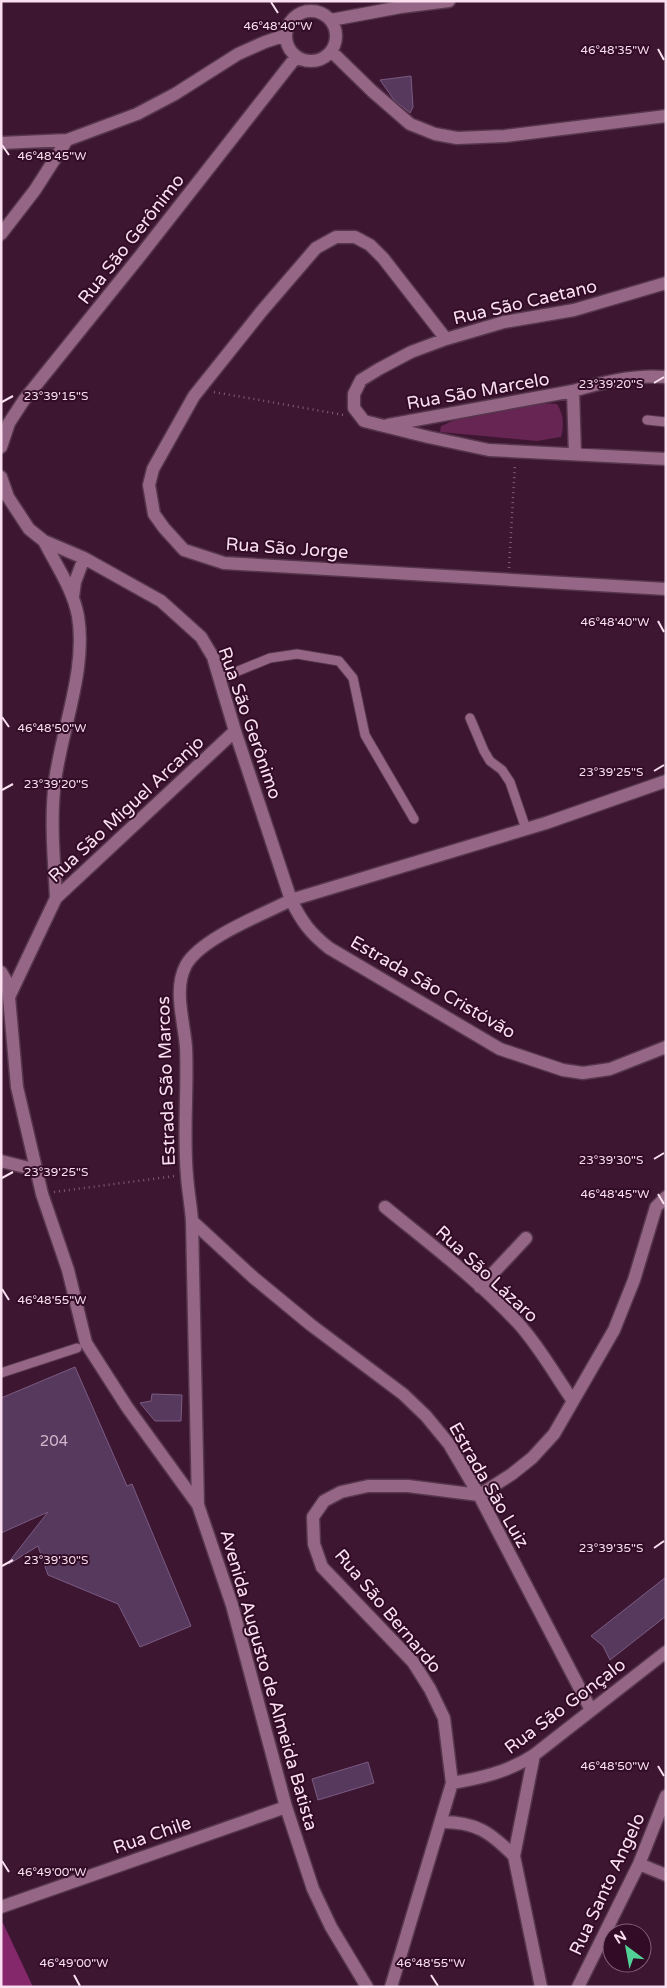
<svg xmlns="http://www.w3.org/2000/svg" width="667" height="1988" viewBox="0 0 667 1988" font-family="'Varela Round',sans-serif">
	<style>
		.green { fill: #662553 }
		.forest { fill: #84276b }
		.building { fill: #57395e; stroke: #7b5b83 }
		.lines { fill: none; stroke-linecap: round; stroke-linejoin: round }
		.lane-casing { stroke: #56364c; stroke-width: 11 }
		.street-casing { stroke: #56364c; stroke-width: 15 }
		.secondary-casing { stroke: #56364c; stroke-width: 15 }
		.path { stroke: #815e75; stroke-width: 2.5; stroke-dasharray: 1 4; stroke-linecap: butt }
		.lane { stroke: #956685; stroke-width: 9 }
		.street { stroke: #956685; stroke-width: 12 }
		.secondary { stroke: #956685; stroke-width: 12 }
		.ticks { fill: none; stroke: #f9dfef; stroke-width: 2 }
		.labels { text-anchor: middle; stroke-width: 4; stroke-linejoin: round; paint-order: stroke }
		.number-label { font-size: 15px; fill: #d0b6cb }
		.street-label { font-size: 18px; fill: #f9dfef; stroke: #320c27 }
		.ticks-label { font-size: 12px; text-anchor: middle; fill: #f9dfef; stroke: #320c27; stroke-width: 4; stroke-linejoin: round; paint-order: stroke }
	</style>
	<rect width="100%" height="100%" fill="#3d1631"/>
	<path class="green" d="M538 403 557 404C564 414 564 426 561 437L537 441 440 432 441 426 467 415Z"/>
	<path class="forest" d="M1 1923H3L33 1987H1Z"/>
	<path class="building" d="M411 76 413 107 410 113 394 100 380 80Z
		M75 1367 127 1486 132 1484 191 1626 140 1647 118 1604 48 1575 38 1546 9 1564 8 1563 48 1512 1 1533V1398Z
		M152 1394 182 1395 181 1421H155L140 1403 151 1401Z
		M666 1577V1616L610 1660 603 1646 591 1636Z
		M368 1762 374 1783 318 1800 312 1779Z"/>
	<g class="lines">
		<g class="lane-casing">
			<path id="lane" d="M647 420 666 422
				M221 678 270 658 297 654 339 661 353 678 365 735 414 819
				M470 718 484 751 490 761 502 770 510 782 526 829
				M1 1373 77 1348"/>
		</g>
		<g class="street-casing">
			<path id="street" d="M286 36a25 25 0 1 1 50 0a25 25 0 1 1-50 0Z
				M331 20 401 7 449 1
				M332 52 372 91 410 124 435 134 457 138 505 136 666 116
				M1 143 67 140 137 114 175 94 238 54 265 42 286 35
				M1 234 35 190 67 140
				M666 283 574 310 504 322 446 339 411 352 379 369 361 380 354 394V408L364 421 428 437 489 450 666 459
				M446 339 383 258 370 245 355 237H336L316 248 261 312 194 396 153 469 149 485 154 514 164 528 184 550 224 563 666 589
				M573 391 575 454
				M388 425 573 391C602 382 635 374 666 377
				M1 447 9 423 24 400 140 256 296 57
				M1 477 8 497 29 529 44 541 84 558 161 601 201 637 213 657 235 731 291 900 546 823 666 781
				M44 541C56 565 73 589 78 616 87 669 62 728 55 781 50 820 54 859 56 898
				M73 597 75 582 84 558
				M9 997 56 898 235 731
				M1 1161 37 1170
				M385 1207C430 1244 478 1280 518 1323 539 1346 555 1375 573 1401
				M192 1221 254 1278 311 1325 403 1394 426 1416 449 1444 479 1495 591 1710
				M480 1287 526 1238
				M534 1755 514 1856 541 1987
				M452 1783C481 1778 508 1772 534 1755L666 1652
				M442 1822C476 1822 490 1832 514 1856
				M639 1864 666 1875
				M1 1907 286 1807
				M391 1987 452 1783 444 1718 430 1689 413 1662 322 1567 314 1544 313 1517 324 1501 341 1492 368 1486H408L479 1495 512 1474 532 1458 554 1434 614 1330 634 1280 656 1207 666 1197
				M578 1987 639 1864 666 1796"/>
		</g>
		<g class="secondary-casing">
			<path id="secondary" d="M1 972 7 982 9 997 17 1087 42 1194 68 1270 86 1343 127 1407 198 1505 232 1605 286 1807 313 1889 331 1927 367 1987
				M198 1505 192 1221C191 1206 188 1191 187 1176 183 1133 188 1090 186 1047 184 1021 173 989 186 965 201 938 264 914 291 900 302 922 310 933 329 948L500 1049 563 1070 583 1073 610 1069 666 1047"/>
		</g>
		<path class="path" d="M214 392 344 415
			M509 568 515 464
			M54 1192 175 1176"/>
		<use href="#lane" class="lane"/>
		<use href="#street" class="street"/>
		<use href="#secondary" class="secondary"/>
	</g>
	<path class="ticks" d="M271 2 278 13M658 49 664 60M2 145 9 155M654 383 664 377M2 402 13 396M658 621 664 632M2 717 9 727M654 771 664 765M2 790 13 784M654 1159 664 1153M2 1178 13 1172M658 1194 664 1204M2 1289 9 1300M654 1548 664 1541M2 1566 13 1560M658 1766 664 1776M2 1861 9 1872M74 1975 80 1986M431 1975 438 1986"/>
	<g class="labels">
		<g class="number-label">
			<text x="54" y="1446">204</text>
		</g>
		<g class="street-label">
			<text transform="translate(131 239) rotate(-52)" y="6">Rua São Gerônimo</text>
			<text transform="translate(525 302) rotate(-13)" y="6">Rua São Caetano</text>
			<text transform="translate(478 391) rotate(-10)" y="6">Rua São Marcelo</text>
			<text transform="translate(287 548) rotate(4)" y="6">Rua São Jorge</text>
			<text transform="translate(250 723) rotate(71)" y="6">Rua São Gerônimo</text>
			<text transform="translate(126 809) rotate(-43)" y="6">Rua São Miguel Arcanjo</text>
			<text transform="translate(433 987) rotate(30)" y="6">Estrada São Cristóvão</text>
			<text transform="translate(166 1081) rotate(-92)" y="6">Estrada São Marcos</text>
			<text transform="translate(487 1274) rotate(43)" y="6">Rua São Lázaro</text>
			<text transform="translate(489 1485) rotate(60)" y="6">Estrada São Luiz</text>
			<text transform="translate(388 1611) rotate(50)" y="6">Rua São Bernardo</text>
			<text transform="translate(269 1680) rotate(74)" y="6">Avenida Augusto de Almeida Batista</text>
			<text transform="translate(565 1706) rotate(-37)" y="6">Rua São Gonçalo</text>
			<text transform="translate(152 1835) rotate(-19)" y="6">Rua Chile</text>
			<text transform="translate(607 1884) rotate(-65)" y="6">Rua Santo Angelo</text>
		</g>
	</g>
	<g class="ticks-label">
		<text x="278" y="30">46°48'40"W</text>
		<text x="615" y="54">46°48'35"W</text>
		<text x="52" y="160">46°48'45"W</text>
		<text x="611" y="388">23°39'20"S</text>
		<text x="56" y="400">23°39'15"S</text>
		<text x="615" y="626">46°48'40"W</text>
		<text x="52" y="732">46°48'50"W</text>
		<text x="611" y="776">23°39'25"S</text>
		<text x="56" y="788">23°39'20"S</text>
		<text x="611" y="1164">23°39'30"S</text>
		<text x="56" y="1176">23°39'25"S</text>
		<text x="615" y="1198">46°48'45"W</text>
		<text x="52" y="1304">46°48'55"W</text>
		<text x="611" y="1552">23°39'35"S</text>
		<text x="56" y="1564">23°39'30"S</text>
		<text x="615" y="1770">46°48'50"W</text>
		<text x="52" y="1876">46°49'00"W</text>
		<text x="74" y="1967">46°49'00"W</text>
		<text x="431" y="1967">46°48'55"W</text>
	</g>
	<rect width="667" height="1988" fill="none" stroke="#f9dfef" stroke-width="5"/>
	<g transform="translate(627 1948) rotate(328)"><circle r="24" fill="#320c27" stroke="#826077"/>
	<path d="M0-4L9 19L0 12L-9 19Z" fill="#51d397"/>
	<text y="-8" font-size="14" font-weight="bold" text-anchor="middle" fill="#f9dfef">N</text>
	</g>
</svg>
